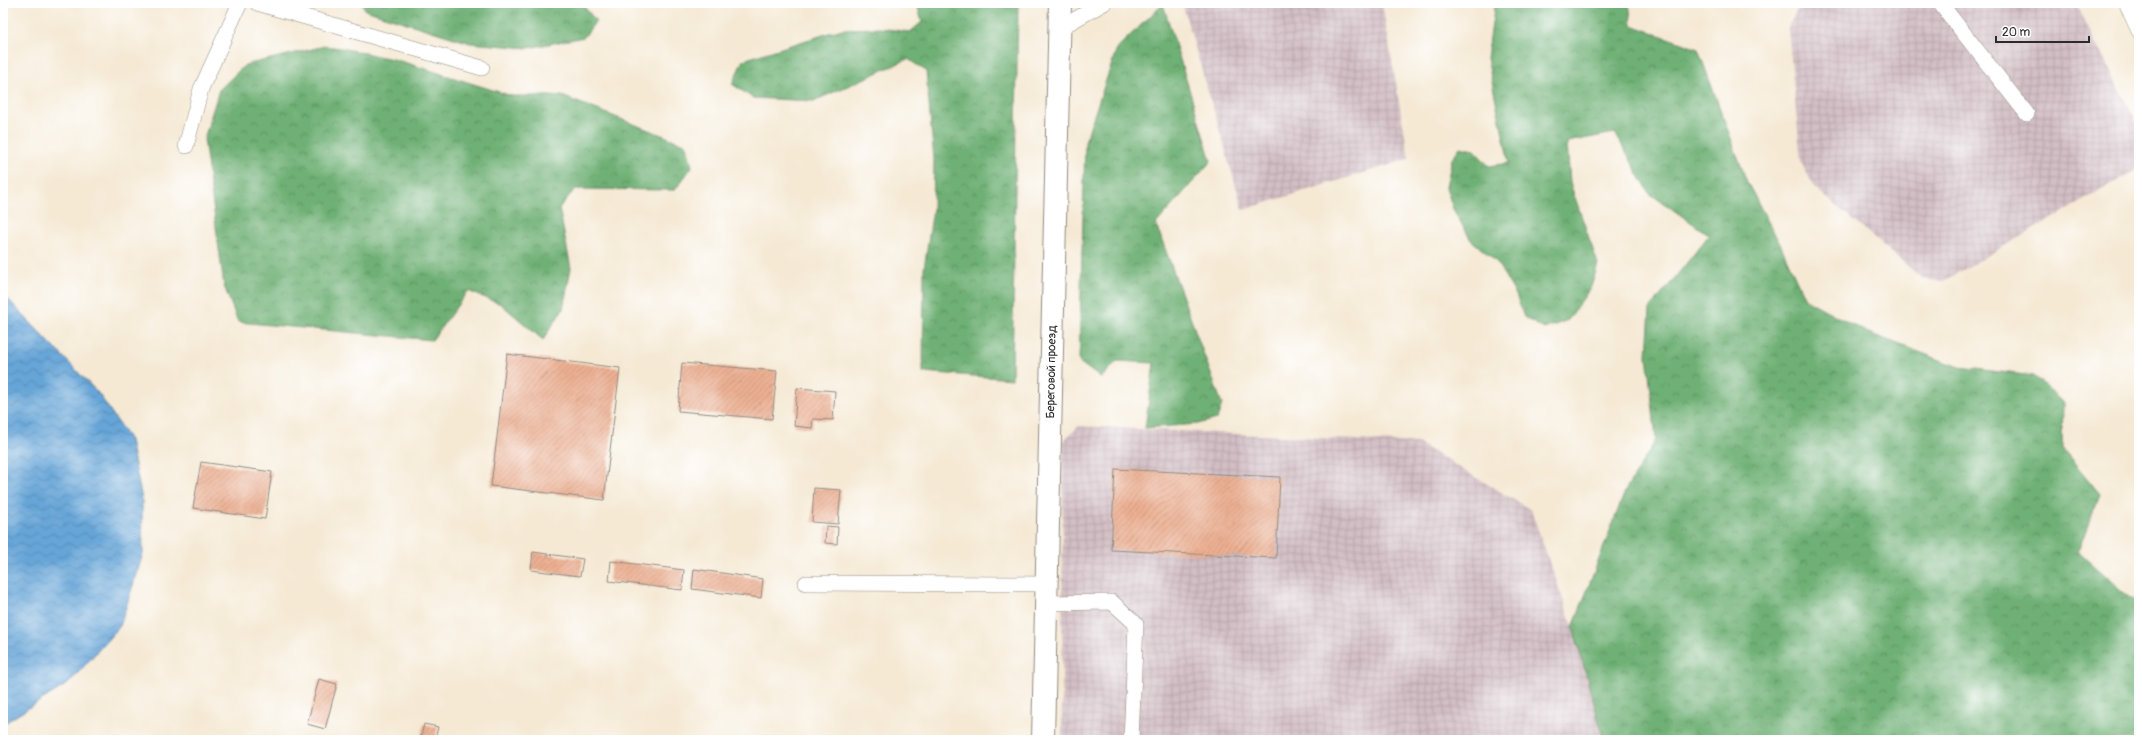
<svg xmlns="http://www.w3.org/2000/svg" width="2142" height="743" viewBox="0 0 2142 743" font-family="Pangolin,sans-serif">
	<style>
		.industrial { fill: url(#industrial-grid) }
		.forest { fill: url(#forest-crowns); stroke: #4c6e50 }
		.water { fill: url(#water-waves); stroke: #486882 }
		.building { fill: url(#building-hatch) }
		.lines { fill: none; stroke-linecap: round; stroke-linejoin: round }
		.service-casing { stroke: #908a80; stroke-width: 16 }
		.minor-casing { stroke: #908a80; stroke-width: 24 }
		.service { stroke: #fff; stroke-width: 15 }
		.minor { stroke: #fff; stroke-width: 22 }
		.labels { text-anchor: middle; stroke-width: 3; stroke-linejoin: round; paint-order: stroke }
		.street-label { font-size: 12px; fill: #2b2b2b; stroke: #fff }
	</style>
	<defs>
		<pattern id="industrial-grid" width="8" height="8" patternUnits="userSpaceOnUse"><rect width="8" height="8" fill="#d2bec4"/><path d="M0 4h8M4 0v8" fill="none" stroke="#b4a3a9"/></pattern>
		<pattern id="forest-crowns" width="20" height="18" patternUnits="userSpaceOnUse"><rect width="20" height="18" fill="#6eb074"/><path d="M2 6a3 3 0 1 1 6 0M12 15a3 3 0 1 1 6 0" fill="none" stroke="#5b8f5f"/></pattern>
		<pattern id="water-waves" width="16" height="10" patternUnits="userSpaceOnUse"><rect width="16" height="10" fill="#66a5d8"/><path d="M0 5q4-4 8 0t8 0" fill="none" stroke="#5487af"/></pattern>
		<pattern id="building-hatch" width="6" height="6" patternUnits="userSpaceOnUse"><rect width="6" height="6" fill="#edb093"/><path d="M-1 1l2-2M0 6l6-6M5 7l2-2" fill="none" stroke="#c08f78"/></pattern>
	</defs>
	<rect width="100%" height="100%" fill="#fff"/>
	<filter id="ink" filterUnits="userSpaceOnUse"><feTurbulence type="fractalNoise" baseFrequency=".025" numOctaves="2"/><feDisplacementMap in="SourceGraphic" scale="8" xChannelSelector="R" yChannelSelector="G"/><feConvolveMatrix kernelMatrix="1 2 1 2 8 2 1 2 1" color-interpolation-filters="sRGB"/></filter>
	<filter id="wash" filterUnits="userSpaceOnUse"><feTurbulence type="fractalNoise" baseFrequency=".012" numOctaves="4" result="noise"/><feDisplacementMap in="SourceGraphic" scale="16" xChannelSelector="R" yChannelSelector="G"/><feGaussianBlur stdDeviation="0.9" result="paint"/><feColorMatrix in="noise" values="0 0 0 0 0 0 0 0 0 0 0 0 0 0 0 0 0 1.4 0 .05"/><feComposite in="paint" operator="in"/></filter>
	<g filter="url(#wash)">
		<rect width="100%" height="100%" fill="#f5e9d4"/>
		<path class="industrial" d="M1182 3H1382L1409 159 1243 210Z
			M1801 3H2076L2139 127V157L2136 170 1942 282 1922 278 1814 187 1801 162 1788 27Z
			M1079 426 1418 443 1531 510 1573 627 1604 740H1062L1063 441Z"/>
		<path class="forest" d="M362 3H581L596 21 584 37 528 48 470 43 365 10Z
			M911 3H1018L1012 379 923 372 924 269 933 209 934 160 926 71 908 59 814 101 753 98 732 84 743 60 842 29 879 28 910 32 922 22 918 8Z
			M1495 3H1629L1632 25 1698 49 1747 182 1781 246 1805 299 1866 332 1959 367 2034 376 2063 403 2062 448 2100 494 2078 551 2139 605V740H1604L1573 627 1626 489 1656 440 1647 355 1650 309 1709 235 1649 193 1615 133 1567 142 1570 183 1598 264 1591 287 1568 320 1544 329 1524 317 1516 295 1496 261 1471 240 1453 209 1446 187 1452 159 1460 147 1474 150 1489 166 1509 163 1487 58Z
			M1163 4 1211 161 1156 224 1222 404 1217 419 1198 424 1145 428 1154 363 1117 361 1101 378 1079 362 1085 142 1117 48Z
			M325 46 341 48 397 60 512 96H562L687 145 692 167 675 190 575 189 559 208 571 268 563 309 543 340 501 304 468 291 432 340 238 322 224 286 204 139 219 90 245 65Z"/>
		<path class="water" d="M3 294 99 394 130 440 142 499 143 554 120 626 69 683 3 724Z"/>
		<g id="blocks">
			<path class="building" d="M507 354 620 368 604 500 491 486Z
				M682 363 777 371 772 419 678 411Z
				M797 388 835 391 833 420 813 419 812 428 794 426Z
				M201 462 272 472 265 519 193 508Z
				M1115 469 1280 477 1276 558 1111 550Z
				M814 488 841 490 838 524 812 522Z
				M826 526 838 527 837 544 825 543Z
				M533 552 583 559 580 576 531 570Z
				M611 561 684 570 682 590 609 581Z
				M694 569 763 579 761 598 692 589Z
				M319 679 337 684 325 729 307 724Z
				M424 724 438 727 435 740H420Z"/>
		</g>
	</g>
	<g filter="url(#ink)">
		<use href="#blocks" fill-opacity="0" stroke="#908a80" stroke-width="1"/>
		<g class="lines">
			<g class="service-casing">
				<path id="service" d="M257 3 482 68
					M1940 3 2027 114
					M2126 3 2139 31
					M1060 28 1104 3
					M186 146 201 89 240 3
					M806 583 1046 584
					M1046 603 1112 602 1136 624 1131 740"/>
			</g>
			<g class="minor-casing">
				<path id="minor" d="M1043 740 1060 3"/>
			</g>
			<use href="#service" class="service"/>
			<use href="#minor" class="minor"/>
		</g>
	</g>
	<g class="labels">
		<g class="street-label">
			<text transform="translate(1051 372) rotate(-89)" y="4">Береговой проезд</text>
		</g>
	</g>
	<rect width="2142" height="743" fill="none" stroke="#fff" stroke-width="16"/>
	<path d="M1996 36v6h93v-6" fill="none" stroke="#2b2b2b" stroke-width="2"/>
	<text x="2002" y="36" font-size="12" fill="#2b2b2b" stroke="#ffffff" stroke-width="3" paint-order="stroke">20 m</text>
</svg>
